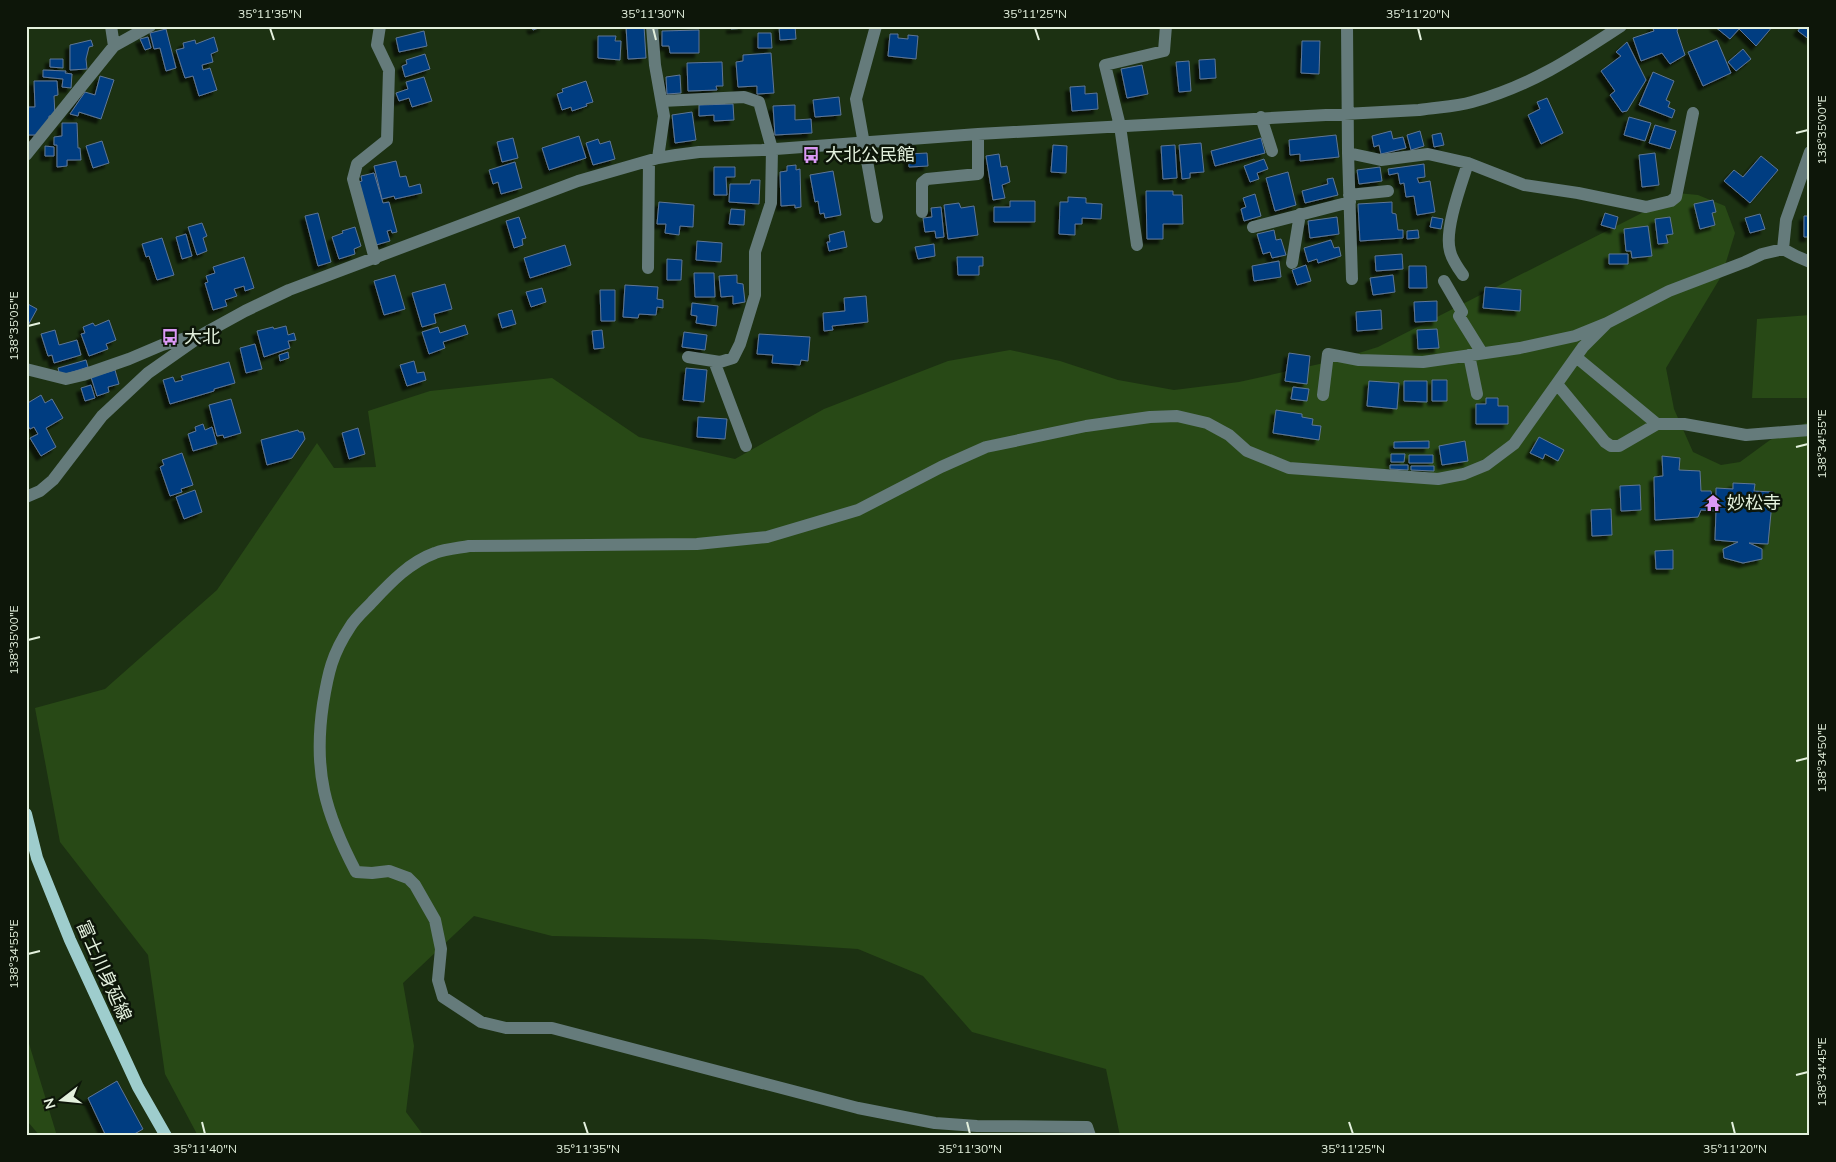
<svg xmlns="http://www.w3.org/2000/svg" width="1836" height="1162" viewBox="0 0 1836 1162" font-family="Mulish,'Noto Sans JP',sans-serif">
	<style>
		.green { fill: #284916 }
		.building { fill: #003c81; stroke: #5e7696; filter: url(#shadow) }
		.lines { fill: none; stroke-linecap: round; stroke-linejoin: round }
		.minor { stroke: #657b7b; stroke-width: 12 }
		.major { stroke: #9ecdcd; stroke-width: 12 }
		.ticks { fill: none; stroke: #e3f0dd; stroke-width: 2 }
		.labels { text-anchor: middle; stroke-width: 5; stroke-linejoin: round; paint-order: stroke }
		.poi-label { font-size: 18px; fill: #e3f0dd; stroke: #0d1609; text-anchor: start }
		.street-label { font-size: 18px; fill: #e3f0dd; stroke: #0d1609 }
		.neatline { fill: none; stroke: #e3f0dd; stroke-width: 2 }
		.ticks-label { font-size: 12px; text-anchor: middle; fill: #e3f0dd }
	</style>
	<defs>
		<filter id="shadow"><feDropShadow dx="-4.5" dy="4.5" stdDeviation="1" flood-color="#0009"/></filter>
	</defs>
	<rect width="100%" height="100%" fill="#1c3112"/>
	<path class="green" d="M1677 193 1698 195 1725 206 1735 233 1722 275 1666 368 1674 409 1693 452 1721 465 1740 462 1770 440 1810 421V1136H1120L1106 1069 972 1032 923 976 858 949 703 939 552 936 474 916 403 983 414 1046 406 1112 424 1136H198L165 1074 148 955 60 842 35 708 105 689 217 590 317 443 334 468 376 467 368 411 430 391 552 378 639 437 735 459 824 409 948 361 1010 350 1060 361 1118 380 1174 390 1239 382 1333 361 1378 347 1638 215Z
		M1810 315V398H1752L1757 319Z
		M26 1033 27 1037 57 1136H40L28 1122 26 1118Z"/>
	<path class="building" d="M531 26H544L533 30Z
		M626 26H644L646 58 628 59Z
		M731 26H746V28L731 29Z
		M779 26H795L796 39 780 40Z
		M1652 26H1679L1677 31 1685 55 1670 64 1662 53 1641 61 1633 38 1654 31Z
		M1714 26H1773L1756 46 1739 29 1730 39Z
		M1801 26H1810V40L1798 31Z
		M166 29 176 68 166 71 160 48 154 49 150 33Z
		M699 30V53H670L669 46H662V31Z
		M424 31 427 46 399 52 396 38Z
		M758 33H771L772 48H758Z
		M890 34H898V38L908 39V35L918 36 916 59 888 56Z
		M598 36H616L615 41H621L620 60 598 58Z
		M148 37 151 48 145 50 140 39Z
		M214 37 218 51 211 54 213 62 202 65 203 70 210 68 217 90 199 96 193 76 185 78 176 50 184 48 183 43 195 40 196 44Z
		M91 40 93 46 89 47 86 59 87 69 70 70V45Z
		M1717 40 1731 73 1703 86 1688 52Z
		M1302 41H1320L1319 74 1301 73Z
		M1627 42 1646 80 1627 111 1622 112 1610 95 1615 91 1601 71 1621 56 1616 52Z
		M1743 49 1751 59 1736 71 1728 62Z
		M771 53 774 93 757 94V86L738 87 736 62 743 61V55Z
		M425 54 430 69 405 77 402 66 407 64 406 60Z
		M50 59H63V68L50 67Z
		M1215 59 1216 78 1200 79 1199 60Z
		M1189 61 1191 91 1179 92 1176 62Z
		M722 62 723 86H716L717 90 688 91 687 63Z
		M1142 65 1148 94 1127 98 1121 69Z
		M43 70 66 71 65 73 72 74 71 88 62 87 63 79 43 77Z
		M1653 72 1674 81 1666 100 1670 102 1668 107 1675 110 1672 118 1639 105Z
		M680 75 681 93 667 94 666 77Z
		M100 76 114 80 101 119 79 112 78 116 70 114 85 92 95 95Z
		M424 77 432 101 412 107 409 98 399 101 396 93 408 89 406 82Z
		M34 81H57L58 95 54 96 55 116H49V121L38 135H26V107H35Z
		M586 81 593 102 586 104 587 106 572 111 571 107 562 110 557 94 563 92 562 89Z
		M1085 86V94L1097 93 1098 109 1072 111 1070 87Z
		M839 97 841 115 815 117 813 100Z
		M1547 98 1563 133 1541 144 1528 115 1540 109 1537 102Z
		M733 104 734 120 714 121V115L699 116V105Z
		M795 105V120L811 119 812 133 775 135 773 106Z
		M692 112 696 140 675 143 672 115Z
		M1629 117 1651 123 1645 141 1624 135Z
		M62 123H77L78 148H80L81 160H67V166L57 167V145H54V137L62 136Z
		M1655 125 1676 131 1670 149 1649 143Z
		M1391 131 1393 139 1403 137 1406 148 1381 154 1379 145 1374 147 1372 136Z
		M1420 131 1424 146 1411 150 1407 135Z
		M1441 133 1444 145 1434 147 1432 135Z
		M1336 135 1339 157 1300 161V154L1290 155 1289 140Z
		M579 136 586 158 549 170 542 148Z
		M513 138 518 158 502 162 497 142Z
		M1261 138 1265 153 1215 166 1211 151Z
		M598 139 600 144 610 141 615 159 593 165 586 143Z
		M102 141 109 163 93 168 86 146Z
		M1201 143 1204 172 1190 173V178L1182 179 1179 145Z
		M1053 145 1067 146 1066 173 1051 172Z
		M1175 145 1177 178 1163 179 1161 146Z
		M45 146 54 147V156H45Z
		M927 153 928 166 909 167 908 154Z
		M1655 153 1659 185 1642 187 1639 155Z
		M999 154 1001 167 1007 166 1010 182 1002 185 1005 198 993 200 986 156Z
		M1761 156 1778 170 1750 203 1724 181 1734 170 1743 177Z
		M1264 159 1268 169 1257 173 1259 179 1250 182 1244 166Z
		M396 161 400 177 406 176 409 187 420 184 422 193 395 199 394 196 382 199 374 166Z
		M515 162 522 188 501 194 498 182 493 184 489 170Z
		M1424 164 1425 177 1417 178 1419 183 1430 181 1435 212 1417 215 1414 196 1406 197 1404 183 1400 184 1398 173 1389 175 1388 169Z
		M796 165V170L800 169 801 207 795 208V205L781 206 780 172 787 171V166Z
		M714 167H735V177H726L727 195H714Z
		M1380 167 1382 181 1359 184 1357 170Z
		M833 171 841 215 825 218 824 213 820 214 818 201 815 202 810 175Z
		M1288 172 1296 205 1275 211 1266 178Z
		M374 173 383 203 389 202 397 232 392 233 391 230 387 231 390 241 376 245 359 182 362 181 361 176Z
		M1333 178 1338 195 1305 203 1302 191 1328 184 1327 179Z
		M751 180H760L759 204 729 202 730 184H750Z
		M1146 191H1173V195H1182L1183 224H1163V239H1147Z
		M1255 194 1261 216 1244 221 1241 209 1246 207 1243 198Z
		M1068 197 1086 198V203L1102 204 1101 219 1082 218V224H1075V235L1059 234 1060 202H1068Z
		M1713 200 1716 212 1712 213 1715 225 1700 229 1694 204Z
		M1010 201H1035V222H994V207H1010Z
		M659 202 694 205 693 227 680 226 679 235 665 233 666 224H657Z
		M1392 202V213L1396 214 1398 230H1403V238L1360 241 1358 204Z
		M959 203 961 208 974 206 978 235 948 239 944 205Z
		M941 207 944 237 936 238 935 231 925 232 923 218 932 217 931 208Z
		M731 209 745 210 744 225 729 224Z
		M318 213 331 262 318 266 305 216Z
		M1605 213 1618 217 1615 229 1601 225Z
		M1760 214 1765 229 1750 233 1745 218Z
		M1804 216H1810V237H1804Z
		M519 217 526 238 522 239 523 245 514 248 506 221Z
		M1337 217 1339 234 1310 238 1308 221Z
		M1432 217 1443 219 1441 229 1430 227Z
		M1670 217 1673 234 1666 235 1668 243 1658 244 1655 219Z
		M202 223 207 236 203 238 207 251 197 255 188 227Z
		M1648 226 1652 256 1632 258 1631 251H1626L1624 229Z
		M355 227 361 246 354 249 355 254 339 259 332 237 343 233 342 231Z
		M1274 230 1276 240 1281 239 1286 255 1272 258 1270 252 1263 254 1257 234Z
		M1418 230 1419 238 1407 239V231Z
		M844 231 847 247 829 251 827 242H830L829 235Z
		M186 234 192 256 182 259 176 237Z
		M162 238 174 275 157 280 149 256 146 257 142 244Z
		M1331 240 1334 248 1339 247 1341 256 1318 263 1317 259 1308 262 1304 248Z
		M697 241 722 243 721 262 696 260Z
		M934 244 935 256 918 259 915 247Z
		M565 245 571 265 530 278 524 258Z
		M1402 254 1403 269 1376 271 1375 256Z
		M1609 254H1628V264H1609Z
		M244 257 254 288 245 291 244 286 234 289 237 296 225 300 227 306 213 310 205 283 208 282 206 276 215 273 213 267Z
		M957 257H983V266H979V275H958Z
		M667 259 682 260 681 280H667Z
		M1279 261 1281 277 1254 281 1252 266Z
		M1306 265 1311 281 1297 285 1292 270Z
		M1409 266H1426L1427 288H1409Z
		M694 273H714L715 297H695Z
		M395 275 405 309 384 315 374 281Z
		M737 275V283L743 284 745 302 733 304V296L721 297 719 276Z
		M1393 275 1395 292 1373 295 1370 278Z
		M445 284 452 309 434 314 436 323 422 327 412 293Z
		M625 285 658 287 657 299 663 300V308L657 307 656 315 639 314 638 318 623 317Z
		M1485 287 1521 290 1520 311 1483 308Z
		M542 288 546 302 531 307 526 292Z
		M600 290H615V321H601Z
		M866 296 868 322 832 326 833 330 824 331 823 313 845 311 844 298Z
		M1437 301V321L1415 322 1414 302Z
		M26 303 37 309 26 329Z
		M692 303 718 306 716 326 696 323 697 316 691 315Z
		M512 310 516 324 502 328 498 314Z
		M1381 310 1382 329 1357 331 1356 312Z
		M109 320 116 340 106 344 108 349 89 356 81 334 85 333 83 327 93 323 95 326Z
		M465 325 468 334 443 342 445 348 429 354 422 332 438 327 440 333Z
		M286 326 288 335 294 333 296 340 288 341 290 348 264 357 257 331 273 327 274 329Z
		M1437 329 1439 348 1418 349 1417 330Z
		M55 330 59 345 77 340 81 355 54 363 52 355 48 356 41 334Z
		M602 330 604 348 594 349 592 331Z
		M684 332 707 335 705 350 682 347Z
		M759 334 810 337 808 361 801 360 800 365 772 363 773 355 757 354Z
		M255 344 262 369 246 373 240 348Z
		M288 352 289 358 280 361 279 355Z
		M1289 353 1310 356 1307 384 1285 381Z
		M86 360 88 367 60 376 58 368Z
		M414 361 417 373 424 372 426 380 407 386 400 365Z
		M229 362 235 383 214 389V391L170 404 163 380 173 377 175 382 183 380 181 376Z
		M686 368 707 370 704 402 683 400Z
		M115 370 119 384 108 387 109 392 97 396 91 377Z
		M1432 380H1447V401H1432Z
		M1369 381 1399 383 1397 409 1367 406Z
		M1404 381H1427V402L1404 401Z
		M91 385 95 398 85 401 81 388Z
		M1293 387 1309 389 1307 401 1291 399Z
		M41 395 45 403 52 399 63 418 46 428 56 447 41 456 30 438 38 434 34 427 30 429 26 423V404Z
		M1486 398H1498V406H1508V424H1476V404H1486Z
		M231 399 241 433 224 438 223 435 217 436 209 405Z
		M1276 410 1302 414V417L1313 419 1312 425 1321 426 1319 440 1273 433Z
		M698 417 727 419 725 439 697 437Z
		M203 424 205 430 212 427 217 444 193 451 188 434 196 431 195 427Z
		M358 428 365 454 349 459 342 433Z
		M298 430 299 432H303L305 439 292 458 267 465 261 440Z
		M1539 437 1564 450 1558 461 1545 454 1543 459 1530 453Z
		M1429 441V448H1394V442Z
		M1465 441 1468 461 1442 465 1439 446Z
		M182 453 193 485 181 489 182 492 170 496 160 467 164 465 162 460Z
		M1391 454H1405L1404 462H1391Z
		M1409 455H1433V463H1409Z
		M1662 456 1680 458 1679 470 1700 471 1701 491H1711L1712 496 1716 497V488L1733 489V483L1755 484 1754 491 1773 492 1768 544 1749 543 1762 549V559L1743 563 1724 558 1723 549 1738 542 1715 540 1716 511 1701 510 1698 517 1655 520 1654 477 1663 476Z
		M1390 465H1408V470L1390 469Z
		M1411 466H1434V471L1411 470Z
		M1640 485 1641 510 1621 511 1620 486Z
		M195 490 202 512 184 519 176 497Z
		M1611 509 1612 535 1592 536 1591 510Z
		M1673 550V569H1656L1655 551Z
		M117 1081 143 1129 131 1136H106L88 1098Z"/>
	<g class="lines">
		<path class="minor" d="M111 26 114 46
			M652 26 655 65 664 116 658 158
			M876 26 856 99 877 217
			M1347 26 1348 153 1352 279
			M662 101 744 97 759 102 772 149 771 203 755 252V295L740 344 733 358 720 362 688 357
			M1261 117 1272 151
			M1810 152 1786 220 1783 249 1796 256 1810 262
			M1348 153 1381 160 1428 154 1468 163 1524 185 1578 193 1646 207 1671 201 1676 197 1693 113
			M26 155 114 46 150 26
			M1349 195 1388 191
			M922 212V183L927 179 978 174V134
			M1253 227 1350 202
			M1137 245 1120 126 1105 65 1164 51 1166 26
			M375 259 353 179 357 164 387 140 389 70 377 45 380 26
			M1292 263 1300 214
			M648 268 649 161
			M1463 275C1458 268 1452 260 1450 251 1444 230 1461 185 1468 163
			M1444 281 1462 312 1459 316 1482 353
			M1469 355 1477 394
			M1576 357 1657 424
			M714 361 746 446
			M26 369 66 379 83 375 129 359 162 345 193 336
			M1557 384 1605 442 1611 446H1619L1657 424H1684L1746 435 1810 430
			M1323 395 1328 354 1359 360 1423 362 1520 348 1575 336 1607 323 1669 291 1745 262 1762 254 1783 249
			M26 497 40 491 53 480 102 416 148 373 205 333 245 311 289 290 578 181 658 158 676 155 699 152 762 150 978 134 1419 110C1436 107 1455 107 1472 102 1530 86 1571 59 1621 26
			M1090 1136 1087 1127 977 1126 935 1123 858 1108 552 1028H506L481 1022 443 997 438 980 441 949 435 920 415 885 408 878 389 871 372 873 356 872C325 813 313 771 323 704 328 673 332 654 350 627 356 617 366 609 373 601 391 582 410 562 435 553 445 549 458 548 469 546L697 544 767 537 858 510 941 467 986 447 1086 426 1150 417 1177 416 1207 423 1229 435 1247 451 1289 468 1438 479 1464 474 1486 465 1514 444 1583 347 1607 323"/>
		<path class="major" d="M26 814 37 858 70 940 138 1087 166 1136"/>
	</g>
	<path class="ticks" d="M270 28 274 40M653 28 656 40M1035 28 1039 40M1418 28 1421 40M1796 133 1808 130M28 326 40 323M1796 447 1808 444M28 640 40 637M1796 761 1808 758M28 954 40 951M1796 1075 1808 1072M202 1122 205 1134M584 1122 588 1134M967 1122 970 1134M1349 1122 1353 1134M1732 1122 1735 1134"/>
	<defs>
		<g id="bus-bare" transform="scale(1.35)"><path d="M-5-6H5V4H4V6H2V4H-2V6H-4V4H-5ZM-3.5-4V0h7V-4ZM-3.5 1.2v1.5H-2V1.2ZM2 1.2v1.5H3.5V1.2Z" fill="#db99f5" stroke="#0d1609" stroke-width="2.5" paint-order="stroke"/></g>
		<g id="temple-bare" transform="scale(1.35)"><path d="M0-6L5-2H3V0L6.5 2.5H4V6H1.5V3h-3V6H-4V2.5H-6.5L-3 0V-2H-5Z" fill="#db99f5" stroke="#0d1609" stroke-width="2.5" paint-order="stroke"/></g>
	</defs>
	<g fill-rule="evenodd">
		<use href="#bus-bare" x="811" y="155"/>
		<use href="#bus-bare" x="170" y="337"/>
		<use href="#temple-bare" x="1713" y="503"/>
	</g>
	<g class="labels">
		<g class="poi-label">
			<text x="825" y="161">大北公民館</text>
			<text x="184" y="343">大北</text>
			<text x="1727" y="509">妙松寺</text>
		</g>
		<g class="street-label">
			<text transform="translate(104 971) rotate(66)" y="6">富士川身延線</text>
		</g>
	</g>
	<rect width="1836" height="1162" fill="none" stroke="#0d1609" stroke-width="55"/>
	<g transform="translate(62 1100) rotate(254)" stroke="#0d1609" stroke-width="4" paint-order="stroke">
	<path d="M0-4L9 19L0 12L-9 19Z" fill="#e3f0dd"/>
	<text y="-8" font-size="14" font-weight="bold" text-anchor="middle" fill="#e3f0dd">N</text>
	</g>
	<rect x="28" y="28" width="1780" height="1106" class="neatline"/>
	<g class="ticks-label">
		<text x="270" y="18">35°11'35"N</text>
		<text x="653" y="18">35°11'30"N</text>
		<text x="1035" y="18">35°11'25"N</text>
		<text x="1418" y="18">35°11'20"N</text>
		<text transform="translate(1822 130) rotate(-90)" y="4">138°35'00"E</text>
		<text transform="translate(14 326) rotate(-90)" y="4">138°35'05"E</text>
		<text transform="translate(1822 444) rotate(-90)" y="4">138°34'55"E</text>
		<text transform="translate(14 640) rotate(-90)" y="4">138°35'00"E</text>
		<text transform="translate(1822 758) rotate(-90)" y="4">138°34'50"E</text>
		<text transform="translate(14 954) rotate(-90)" y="4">138°34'55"E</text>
		<text transform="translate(1822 1072) rotate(-90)" y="4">138°34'45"E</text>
		<text x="205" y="1153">35°11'40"N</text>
		<text x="588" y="1153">35°11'35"N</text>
		<text x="970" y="1153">35°11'30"N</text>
		<text x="1353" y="1153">35°11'25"N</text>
		<text x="1735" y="1153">35°11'20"N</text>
	</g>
</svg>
